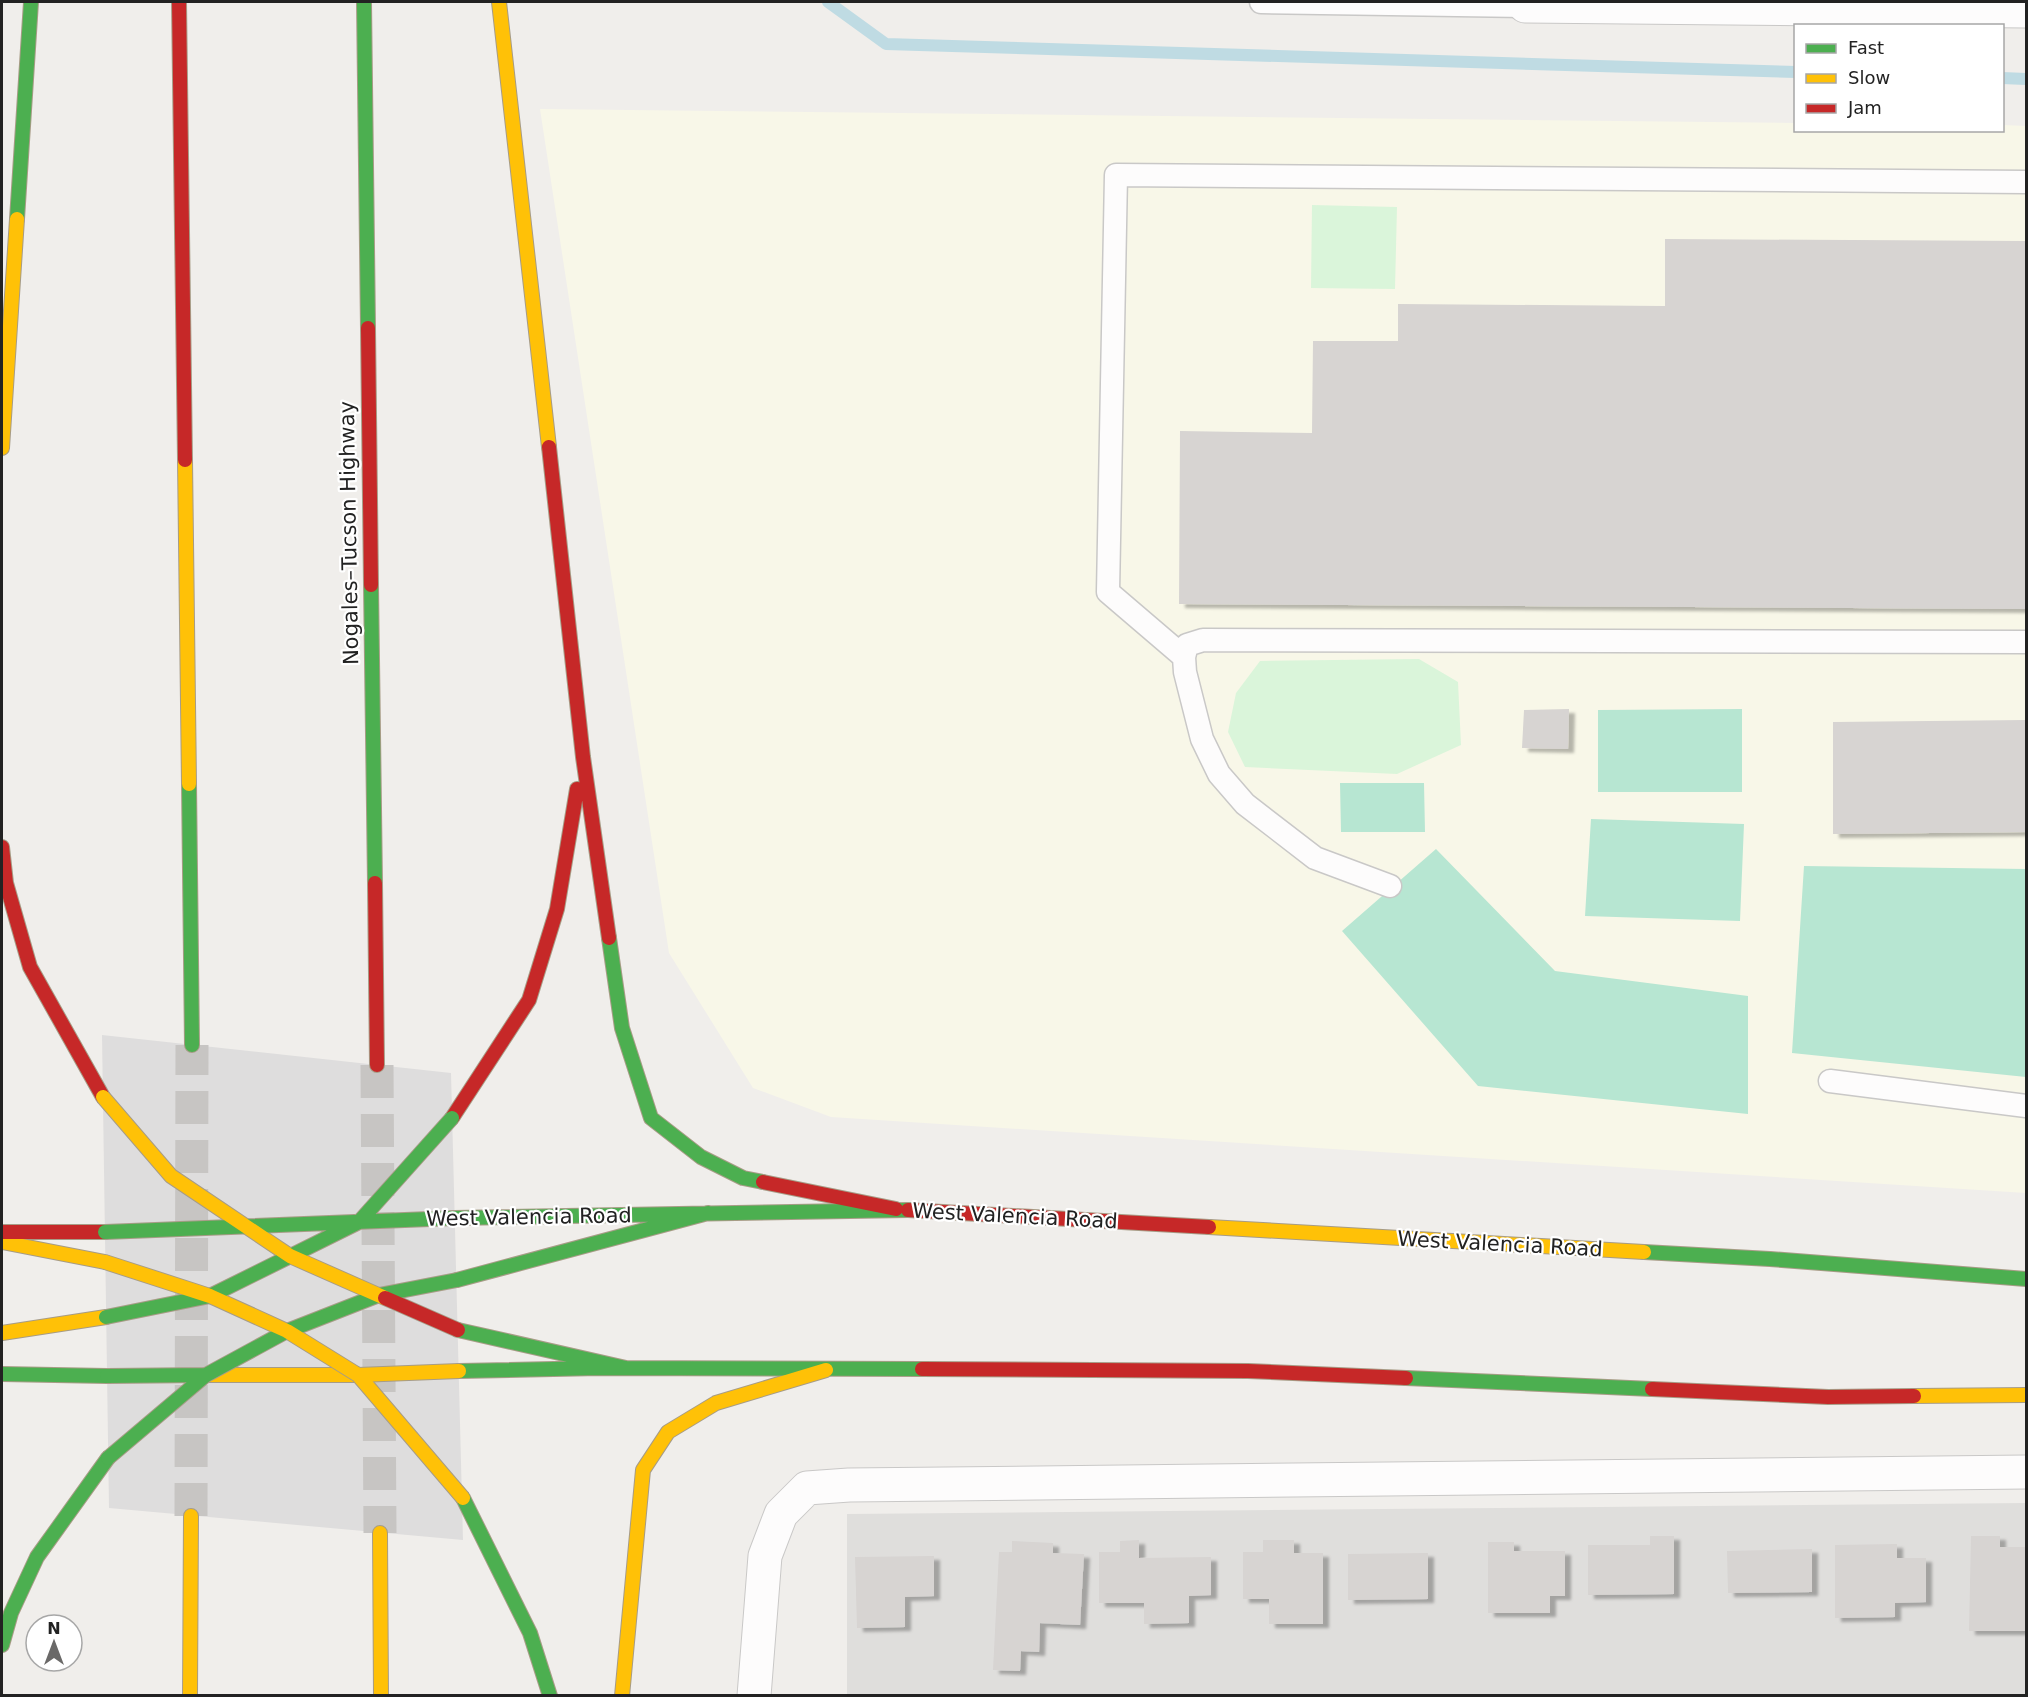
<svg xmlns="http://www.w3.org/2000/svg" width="2028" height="1697" viewBox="0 0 2028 1697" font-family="'DejaVu Sans',sans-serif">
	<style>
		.residential { fill: #dfdedc }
		.education { fill: #f8f7e8 }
		.park { fill: #daf5da }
		.pitch { fill: #b7e6d2 }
		.pier { fill: #dedddd }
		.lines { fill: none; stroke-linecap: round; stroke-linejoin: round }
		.stream { stroke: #bfdbe3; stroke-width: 12 }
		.building { fill: #d7d4d2; filter: url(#shadow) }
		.highway-tunnel { stroke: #c7c5c3; stroke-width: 33; stroke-dasharray: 33 16; stroke-linecap: butt }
		.lane-casing { stroke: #c9c8c7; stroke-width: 25 }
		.street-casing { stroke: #c9c8c7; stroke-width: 35 }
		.fast-casing { stroke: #a79c86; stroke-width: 16 }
		.slow-casing { stroke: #a79c86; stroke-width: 16 }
		.jam-casing { stroke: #a79c86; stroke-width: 16 }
		.lane { stroke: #fdfcfc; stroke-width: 22 }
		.street { stroke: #fdfcfc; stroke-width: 33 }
		.fast { stroke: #4caf50; stroke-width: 14 }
		.slow { stroke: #ffc107; stroke-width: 14 }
		.jam { stroke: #c62828; stroke-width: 14 }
		.fast-bridge-casing { stroke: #a79c86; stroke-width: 16; stroke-linecap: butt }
		.slow-bridge-casing { stroke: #a79c86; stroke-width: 16; stroke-linecap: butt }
		.jam-bridge-casing { stroke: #a79c86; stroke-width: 16; stroke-linecap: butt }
		.fast-bridge { stroke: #4caf50; stroke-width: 14 }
		.slow-bridge { stroke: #ffc107; stroke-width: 14 }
		.jam-bridge { stroke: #c62828; stroke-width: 14 }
		.labels { text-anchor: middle; stroke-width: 4.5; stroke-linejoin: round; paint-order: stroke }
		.street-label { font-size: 21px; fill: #222; stroke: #fff }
	</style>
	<defs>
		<filter id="shadow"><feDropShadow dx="6" dy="4" stdDeviation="1.5" flood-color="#0004"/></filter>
	</defs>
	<rect width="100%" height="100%" fill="#f0eeeb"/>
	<path class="residential" d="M2026 1503V1695L847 1696V1514Z"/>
	<path class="education" d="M540 109 1795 123 1796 130H2002L2003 125 2026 126V1193L831 1117 753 1088 669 953Z"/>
	<path class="park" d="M1312 205 1397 207 1395 289 1311 288Z
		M1419 659 1458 682 1461 745 1397 774 1245 767 1228 732 1236 693 1260 661Z"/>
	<path class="pitch" d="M1742 709V792H1598V710Z
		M1340 783H1424L1425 832H1341Z
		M1591 819 1744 824 1740 921 1585 916Z
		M1436 849 1555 971 1748 996V1114L1478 1086 1342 931Z
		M1804 866 2026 869V1077L1792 1053Z"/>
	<path class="pier" d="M102 1035 451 1073 463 1540 109 1508Z"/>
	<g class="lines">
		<path class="stream" d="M828 2 886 44 1796 72
			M2002 78 2026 79"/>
	</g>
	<path class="building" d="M1665 239 2026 241V609L1179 604 1180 431 1312 433 1313 341H1398V304L1665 306Z
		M1569 709 1568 749 1522 748 1524 710Z
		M2026 720V832L1833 834V722Z
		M1650 1536H1674V1594L1588 1595V1545H1650Z
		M1971 1536H2000V1547H2026V1631H1969Z
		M1139 1540V1558L1211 1557V1595L1189 1596V1623L1144 1624V1603H1099V1552H1120V1541Z
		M1263 1540H1294V1553H1323V1624H1269V1599H1243V1552H1263Z
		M1012 1541 1053 1543V1553L1084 1554 1080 1625 1040 1623 1039 1652 1021 1651 1020 1671 993 1670 999 1552H1012Z
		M1488 1542H1514V1551H1565V1596H1550V1613H1488Z
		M1897 1544V1558H1926V1602L1895 1603V1617L1835 1618V1545Z
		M1812 1549V1592L1728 1593 1727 1551Z
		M1428 1553V1599L1348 1600V1554Z
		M934 1556V1596L905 1597V1627L857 1628 855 1557Z"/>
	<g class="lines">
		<path class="highway-tunnel" d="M377 1065 380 1533
			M191 1516 192 1045"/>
		<g class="lane-casing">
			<path id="lane" d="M1261 2 1525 6
				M1184 657 1108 592 1116 175 2026 182
				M1390 886 1315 858 1245 804 1219 774 1202 739 1185 672 1184 657 1187 645 1203 640 2026 642
				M1830 1081 2026 1106"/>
		</g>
		<g class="street-casing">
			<path id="street" d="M1525 6 2026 11
				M754 1696 765 1556 781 1514 807 1488 849 1485 2026 1472"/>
		</g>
		<g class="fast-casing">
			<path id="fast" d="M364 2 368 328
				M17 219 31 2
				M371 585 375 883
				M189 784 192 1045
				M609 938 622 1028 651 1118 701 1157 743 1178 763 1182
				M455 1218 908 1210
				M1644 1252 1770 1259 2026 1279
				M457 1280 708 1213
				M458 1330 626 1368
				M459 1371 599 1368 922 1369
				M2 1374 107 1376
				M1406 1378 1652 1389
				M463 1498 530 1633 550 1696
				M2 1645 11 1613 37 1557 108 1458"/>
		</g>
		<g class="slow-casing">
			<path id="slow" d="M499 2 549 447
				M2 448 17 219
				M185 460 189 784
				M1209 1227 1644 1252
				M2 1242 105 1262
				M2 1333 106 1317
				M206 1375H358
				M1914 1396 2026 1395
				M380 1533 381 1696
				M190 1696 191 1516
				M622 1696 643 1470 668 1432 716 1403 826 1370"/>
		</g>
		<g class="jam-casing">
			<path id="jam" d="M179 2 185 460
				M368 328 371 585
				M549 447 583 757 609 938
				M2 847 6 883 30 967 103 1097
				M375 883 377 1065
				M452 1118 529 1000 557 909 577 789
				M763 1182 896 1209
				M908 1210 1209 1227
				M2 1232H105
				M922 1369 1248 1371 1406 1378
				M1652 1389 1828 1397 1914 1396"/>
		</g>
		<use href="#lane" class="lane"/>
		<use href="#street" class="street"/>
		<use href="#fast" class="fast"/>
		<use href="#slow" class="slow"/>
		<use href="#jam" class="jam"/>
		<g class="fast-bridge-casing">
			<path id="fast-bridge" d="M105 1232 455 1218
				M106 1317 210 1296 359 1222 452 1118
				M107 1376 206 1375
				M108 1458 206 1375 287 1331 379 1295 457 1280"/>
		</g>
		<g class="slow-bridge-casing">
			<path id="slow-bridge" d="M103 1097 171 1176 290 1256 385 1298
				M105 1262 210 1296 287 1331 358 1375 463 1498
				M358 1375 459 1371"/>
		</g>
		<g class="jam-bridge-casing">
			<path id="jam-bridge" d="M385 1298 458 1330"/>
		</g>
		<use href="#fast-bridge" class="fast-bridge"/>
		<use href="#slow-bridge" class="slow-bridge"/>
		<use href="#jam-bridge" class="jam-bridge"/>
	</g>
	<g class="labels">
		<g class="street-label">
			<text transform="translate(349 533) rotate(-91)" y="7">Nogales–Tucson Highway</text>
			<text transform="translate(1015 1216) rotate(3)" y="7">West Valencia Road</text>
			<text transform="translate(529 1217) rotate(-1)" y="7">West Valencia Road</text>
			<text transform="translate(1500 1244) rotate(3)" y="7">West Valencia Road</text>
		</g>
	</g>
	<rect width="2028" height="1697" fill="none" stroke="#222222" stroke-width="6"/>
	<rect x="1794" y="24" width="210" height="108" fill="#ffffff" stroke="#a7a7a7" stroke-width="1.5"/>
	<rect x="1806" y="44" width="30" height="9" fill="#4caf50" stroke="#a7a7a7" stroke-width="1.5"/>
	<text x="1848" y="54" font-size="18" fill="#222222">Fast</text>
	<rect x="1806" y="74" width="30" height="9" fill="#ffc107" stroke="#a7a7a7" stroke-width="1.5"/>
	<text x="1848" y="84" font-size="18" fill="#222222">Slow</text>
	<rect x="1806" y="104" width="30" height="9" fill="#c62828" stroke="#a7a7a7" stroke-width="1.5"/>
	<text x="1848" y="114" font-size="18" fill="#222222">Jam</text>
	<g transform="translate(54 1643)"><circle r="28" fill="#ffffff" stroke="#a7a7a7" stroke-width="1.5"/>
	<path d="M0-4.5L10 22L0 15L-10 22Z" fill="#6a6968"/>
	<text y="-9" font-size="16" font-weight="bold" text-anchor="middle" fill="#222222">N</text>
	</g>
</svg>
